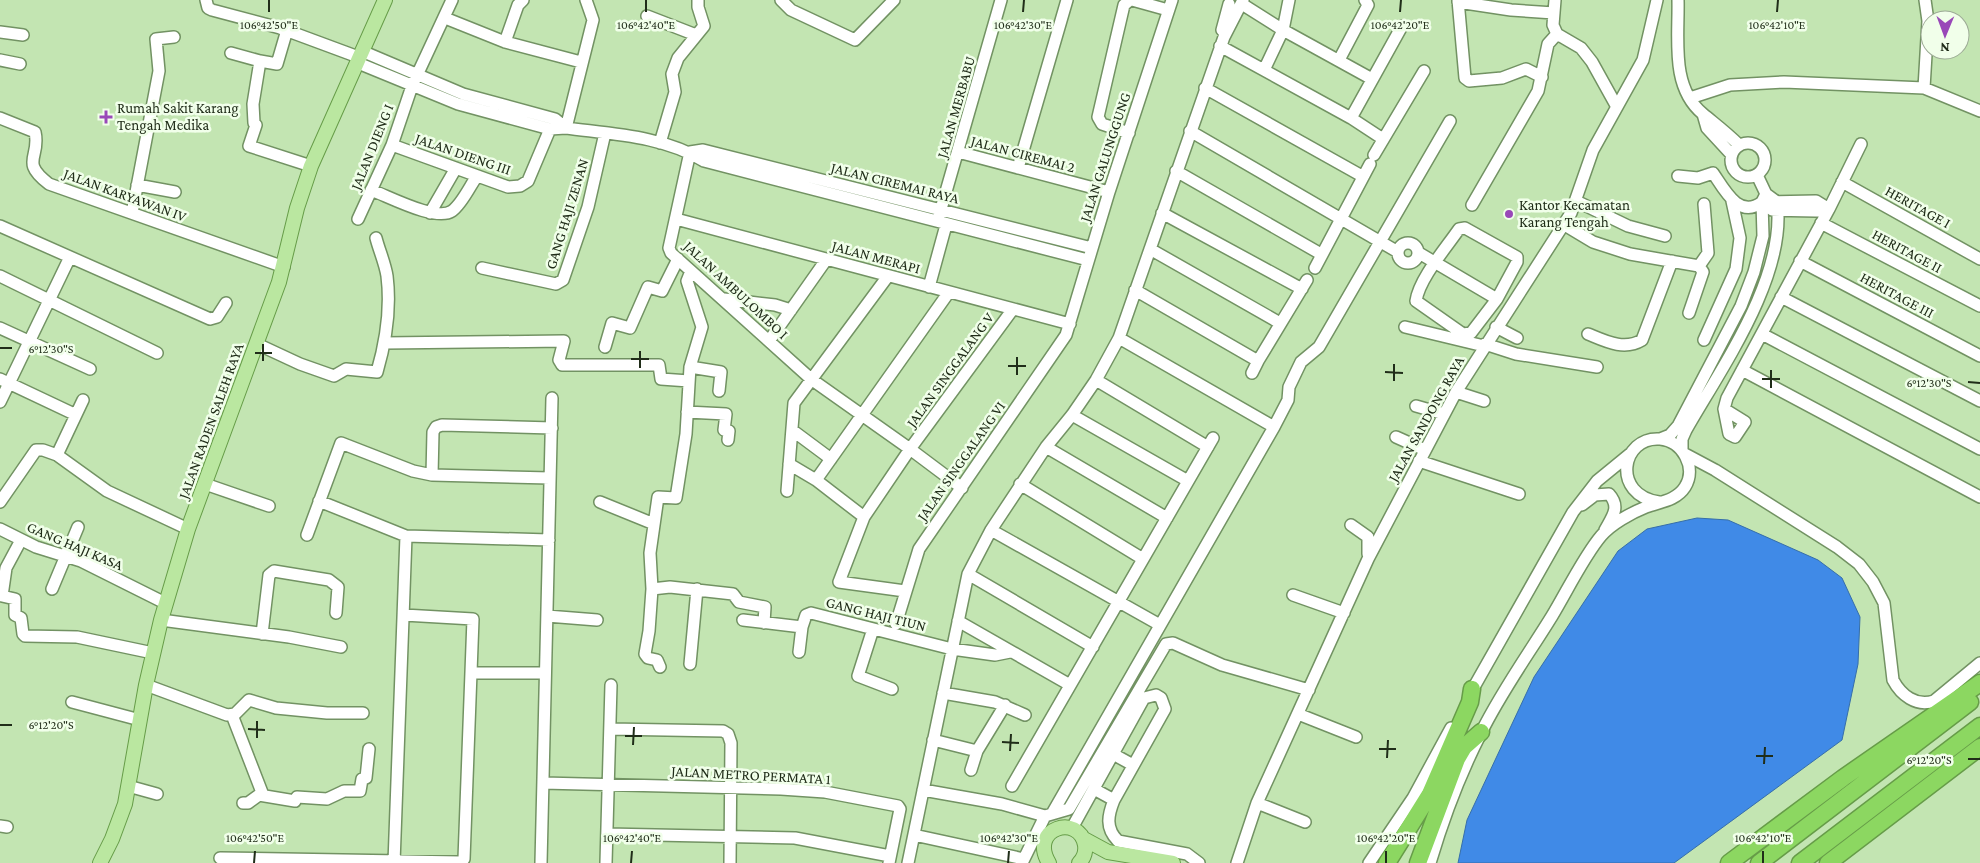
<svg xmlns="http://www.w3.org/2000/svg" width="1980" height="863" viewBox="0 0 1980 863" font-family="'Crimson Pro',serif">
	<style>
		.water { fill: #408ae7; stroke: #366ea9 }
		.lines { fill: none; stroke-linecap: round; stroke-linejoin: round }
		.minor-casing { stroke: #729263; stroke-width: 14 }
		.major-casing { stroke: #669c48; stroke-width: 16 }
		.highway-casing { stroke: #669c48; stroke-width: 19 }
		.minor { stroke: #fff; stroke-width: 11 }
		.major { stroke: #bae7a0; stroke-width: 14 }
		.highway { stroke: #8cd761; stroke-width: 16 }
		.ticks { fill: none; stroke: #202d19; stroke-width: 2 }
		.poi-dot { fill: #9948b8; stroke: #f1ffea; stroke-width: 2 }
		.labels { text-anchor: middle; stroke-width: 5; stroke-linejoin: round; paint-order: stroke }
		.street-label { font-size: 15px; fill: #202d19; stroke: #f1ffea }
		.poi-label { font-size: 15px; fill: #202d19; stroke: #f1ffea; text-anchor: start }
		.ticks-label { font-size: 12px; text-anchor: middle; fill: #202d19; stroke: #f1ffea; stroke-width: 5; stroke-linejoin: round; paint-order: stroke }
	</style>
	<rect width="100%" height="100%" fill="#c3e5b2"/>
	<path class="water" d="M1697 518 1728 520 1818 560 1842 578 1860 617 1858 664 1842 740 1674 863H1458L1467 820 1534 677 1618 551 1647 529Z"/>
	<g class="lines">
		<g class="minor-casing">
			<path id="minor" d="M206 0 208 8 212 10 280 28 361 58
				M781 0 791 10 855 40 894 0
				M1132 0 1168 10
				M1458 0 1465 78 1469 81 1502 78 1526 69 1542 77
				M1555 0 1553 25 1557 34 1581 48 1592 62 1617 107
				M1678 0C1679 38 1670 87 1703 114 1715 124 1727 133 1739 145
				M1458 2 1511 10 1554 13
				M1242 4 1283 30 1372 79
				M647 16 696 35
				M445 18 505 42 581 62
				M287 30 277 64 260 61 253 104 254 123 256 125 249 146 311 166
				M1222 30 1229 4
				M0 32 23 35
				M505 42 518 5 523 0
				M1220 46 1351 118 1383 139
				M364 52 463 94 555 119 566 128
				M231 53 260 61
				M0 60 20 64
				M1339 60 1368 5 1365 0
				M358 63 458 104 550 129 566 128C611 134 664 136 704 161L1088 260
				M1264 70 1283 30 1289 0
				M1205 88 1362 176
				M1924 88 1928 21 1925 0
				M1690 98 1730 85 1784 82 1924 88 1980 111
				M1703 114 1707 128 1731 154
				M0 118 35 132C41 158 19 161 49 184L284 267
				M1351 118 1402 26
				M566 128 593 20 586 0
				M1190 131 1398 252
				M1129 133 1102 124 1098 117 1124 5 1130 0
				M1731 160a17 17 0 1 1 34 0a17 17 0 1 1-34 0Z
				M660 143 675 92 672 74 678 58 704 26 698 7V0
				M392 145 508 187 520 186 528 181 550 129
				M690 152 669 248 671 253 811 379 910 449 962 488
				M690 152 703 150 1092 248
				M958 152 1109 192
				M1374 155 1424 71
				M1018 168 1067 0
				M1176 171 1321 254
				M1678 176 1698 178 1713 173C1724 189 1739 220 1762 202L1816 201 1829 209
				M1842 182 1980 259
				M137 185 175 192
				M371 190C388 196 436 222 452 211 462 204 470 186 477 176
				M1576 201 1628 226 1665 236
				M1472 205 1538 91 1548 44 1557 34
				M1772 210 1816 211 1829 209
				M132 213 159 71 156 39 174 37
				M430 213 456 168
				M1162 213 1302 289
				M939 216 1001 0
				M358 219 392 145 412 86 452 0
				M676 219 1070 324
				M1821 223 1980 306
				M1563 224 1593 242 1630 254 1699 266 1703 272 1689 313
				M0 226 210 319 217 317 226 303
				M1465 228 1517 257V262L1497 299 1471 333 1463 334 1416 301C1419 279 1446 248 1459 229Z
				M1398 253a10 10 0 1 1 20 0a10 10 0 1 1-20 0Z
				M1150 249 1280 323
				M1419 253 1497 299
				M1800 261 1980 356
				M1699 266 1708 253 1704 204
				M482 268 556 284 563 280 588 207 605 133
				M1315 268 1370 164
				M0 276 157 353
				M929 287 946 225
				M1135 290 1258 361 1307 280
				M1781 297 1980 401
				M724 299 775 305 791 310
				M1405 327 1484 346
				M1496 327 1517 338
				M0 328 90 369
				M1588 334C1605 341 1624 351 1642 340L1672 261
				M1762 334 1980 449
				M1119 338 1274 427
				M1704 340 1736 269 1740 238 1732 201
				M769 341 826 260
				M385 343 564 341 559 360 562 365H659L661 379 689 381
				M257 344 300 364 334 376 346 369 377 372C386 341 391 308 387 276 385 263 379 250 376 238
				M1485 344 1516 354 1597 367
				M605 347 612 323 630 328 648 287 662 291 678 259
				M690 367 721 372 719 391
				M1742 370 1980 497
				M1252 373 1258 361
				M0 379 72 413
				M1096 380 1208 447
				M1456 392 1484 401
				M0 402 70 257
				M1416 406 1444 414
				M1724 409 1745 422 1735 437 1729 434 1724 409 1727 398 1829 209 1861 144
				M687 412 726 414 724 430 729 431 728 440
				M1072 415 1188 481
				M792 430 831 459
				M1396 437 1425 450
				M1660 439 1670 435 1678 426 1741 306 1754 272 1763 236 1762 202 1766 194
				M1046 447 1167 518
				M1682 450V439L1686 430C1722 367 1787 276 1777 202L1766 194 1757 175
				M1685 454 1715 470 1837 547 1859 564 1873 582 1884 603 1893 680C1901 695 1916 707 1934 701L1980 663
				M57 455 83 400
				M1419 461 1519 494
				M789 464 816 480 864 517
				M432 475 433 432 436 427 442 425 552 428
				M816 480 949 292
				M205 484 269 506
				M1020 484 1143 559
				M787 491 794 403 888 276
				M319 501 406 536 549 540
				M0 502 36 450H43L57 455 107 491 188 529
				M600 502 654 524
				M1582 505 1595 495 1609 494C1621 507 1612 517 1605 530
				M1351 525 1368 537V554
				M0 529 36 547 81 561 165 603
				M991 530 1160 625
				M307 535 341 443 413 471 432 475 550 478
				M21 540 6 568 2 596 15 599V615L21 618 23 634 25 636 77 637 153 653
				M968 574 1093 647
				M52 589 78 527
				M652 589 670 587 733 594 739 602 765 607 764 623
				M905 591 839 582 864 517 910 449 1013 309
				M1293 595 1344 613
				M547 616 597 620
				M161 620 289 637 341 647
				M743 620 802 627
				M958 621 1070 685
				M896 624 919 549 1066 335 1109 192 1172 0
				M873 629 858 676 892 689
				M262 634 269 575 274 571 329 580 338 587 336 613
				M799 652 802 627 806 615 811 613 952 649 995 655 1010 652
				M690 664 697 589
				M660 667 657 660 648 658 645 654 649 631 652 589 650 553 658 497 676 498 686 434 690 367 702 327 687 281 691 271
				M472 673H545
				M146 685 227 715 235 714 249 700 276 708 327 713H363
				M943 693 995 702 1025 715
				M1470 694 1573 512 1597 481 1630 454
				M72 702 140 720
				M1298 714 1356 737
				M232 715 263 795
				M610 729 723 731 728 734 731 743 730 863
				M933 740 977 751
				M1113 754 1133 765
				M971 770 977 751 1005 705
				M543 783 781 789 825 792 898 806 900 809 889 863
				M128 786 157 794
				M1012 786 1213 438
				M1094 789 1114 800
				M923 790 1002 804 1045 816
				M243 803H248L259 795 295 801 297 797 327 799 344 791H360L362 779 366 778 369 749
				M1257 803 1305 822
				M1053 812 1274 427 1288 400 1289 387 1301 362 1319 347 1450 121
				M0 826 7 827
				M1072 828 1144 698 1156 695 1161 698 1165 709 1114 800C1108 815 1105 828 1118 841L1187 854 1199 863
				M607 834 795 838 890 856
				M914 835 1024 859
				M220 858 460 862 464 859 473 619 404 615
				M394 863 406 536
				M541 863 552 398
				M606 863 611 685
				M908 863 968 574 991 530 1046 447 1072 415 1096 380 1119 338 1224 37 1243 0
				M1022 863 1045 816 1069 809 1166 644 1173 643 1222 665 1309 690
				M1237 863 1257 803 1368 559 1456 392 1571 213 1593 150 1643 60 1657 0
				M1369 863 1413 798 1451 728
				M1430 863C1443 819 1460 774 1481 733 1501 692 1528 655 1552 616 1566 593 1584 556 1601 536 1611 524 1631 513 1646 507 1659 502 1676 501 1685 487 1697 468 1683 441 1660 439 1621 436 1611 495 1659 502"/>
		</g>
		<g class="major-casing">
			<path id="major" d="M1084 839 1108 852 1173 863
				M100 863 112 839 125 804 146 685 161 620 188 529 279 282 297 208 311 166 385 0
				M1049 863C1028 828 1079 813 1085 845 1086 852 1084 858 1079 863"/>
		</g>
		<g class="highway-casing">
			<path id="highway" d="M1387 863 1430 794 1470 702 1472 689
				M1418 863 1457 759 1464 747 1481 732
				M1729 863 1843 778 1980 683
				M1759 863 1970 702
				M1800 863 1980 726
				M1828 863 1980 747"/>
		</g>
		<use href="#minor" class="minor"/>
		<use href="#major" class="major"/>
		<use href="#highway" class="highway"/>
	</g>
	<path class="ticks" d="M269 12V0M646 12V0M1023 12 1024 0M1400 12 1401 0M1777 12 1778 0M0 348H12M255 353H272M631 359H649M263 361V344M1008 366H1026M640 368V351M1385 372 1403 373M1017 375V357M1762 379H1780M1394 381V364M1968 382 1980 383M1771 388V370M0 725H12M248 729 265 730M625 736H642M257 738V721M1002 742 1019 743M633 745 634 727M1379 749H1396M1010 751 1011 734M1756 756H1773M1387 758 1388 740M1968 759H1980M1764 764 1765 747M254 863 255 851M631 863 632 851M1008 863 1009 851M1386 863V851M1763 863V851"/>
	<g class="poi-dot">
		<path d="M103.5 109.5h5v5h5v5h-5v5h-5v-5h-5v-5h5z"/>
		<circle cx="1509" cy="214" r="5"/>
	</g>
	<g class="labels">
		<g class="street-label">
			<text transform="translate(956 107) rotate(-74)" y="5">JALAN MERBABU</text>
			<text transform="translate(372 147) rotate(-68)" y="5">JALAN DIENG I</text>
			<text transform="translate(463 154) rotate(19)" y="5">JALAN DIENG III</text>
			<text transform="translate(1023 154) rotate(15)" y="5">JALAN CIREMAI 2</text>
			<text transform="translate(1105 157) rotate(-72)" y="5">JALAN GALUNGGUNG</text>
			<text transform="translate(895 183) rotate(14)" y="5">JALAN CIREMAI RAYA</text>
			<text transform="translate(125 195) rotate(20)" y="5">JALAN KARYAWAN IV</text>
			<text transform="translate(1918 207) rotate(29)" y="5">HERITAGE I</text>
			<text transform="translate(567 214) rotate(-73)" y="5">GANG HAJI ZENAN</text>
			<text transform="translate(1907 251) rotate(28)" y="5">HERITAGE II</text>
			<text transform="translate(876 257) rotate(15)" y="5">JALAN MERAPI</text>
			<text transform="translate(736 290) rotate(43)" y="5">JALAN AMBULOMBO I</text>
			<text transform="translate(1897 295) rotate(28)" y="5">HERITAGE III</text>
			<text transform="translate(950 370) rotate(-54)" y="5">JALAN SINGGALANG V</text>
			<text transform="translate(1426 419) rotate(-61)" y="5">JALAN SANDONG RAYA</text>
			<text transform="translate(211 421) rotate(-70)" y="5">JALAN RADEN SALEH RAYA</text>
			<text transform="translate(961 461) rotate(-55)" y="5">JALAN SINGGALANG VI</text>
			<text transform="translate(75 546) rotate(23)" y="5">GANG HAJI KASA</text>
			<text transform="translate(876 614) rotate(14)" y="5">GANG HAJI TIUN</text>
			<text transform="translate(751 775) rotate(3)" y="5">JALAN METRO PERMATA 1</text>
		</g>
		<g class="poi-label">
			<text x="117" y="113">Rumah Sakit Karang<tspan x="117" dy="17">Tengah Medika</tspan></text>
			<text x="1519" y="210">Kantor Kecamatan<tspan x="1519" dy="17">Karang Tengah</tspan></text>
		</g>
	</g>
	<g class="ticks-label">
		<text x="269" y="29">106°42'50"E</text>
		<text x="646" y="29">106°42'40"E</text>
		<text x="1023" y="29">106°42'30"E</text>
		<text x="1400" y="29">106°42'20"E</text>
		<text x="1777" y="29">106°42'10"E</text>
		<text x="51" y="353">6°12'30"S</text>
		<text x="1929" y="387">6°12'30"S</text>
		<text x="51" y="729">6°12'20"S</text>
		<text x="1929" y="764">6°12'20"S</text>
		<text x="255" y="842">106°42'50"E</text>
		<text x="632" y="842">106°42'40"E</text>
		<text x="1009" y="842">106°42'30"E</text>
		<text x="1386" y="842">106°42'20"E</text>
		<text x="1763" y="842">106°42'10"E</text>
	</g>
	<g transform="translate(1945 35) rotate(181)"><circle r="24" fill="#f1ffea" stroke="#9dab96"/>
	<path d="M0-4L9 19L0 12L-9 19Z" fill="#9948b8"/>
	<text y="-8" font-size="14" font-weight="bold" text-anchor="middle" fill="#202d19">N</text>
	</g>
</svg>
